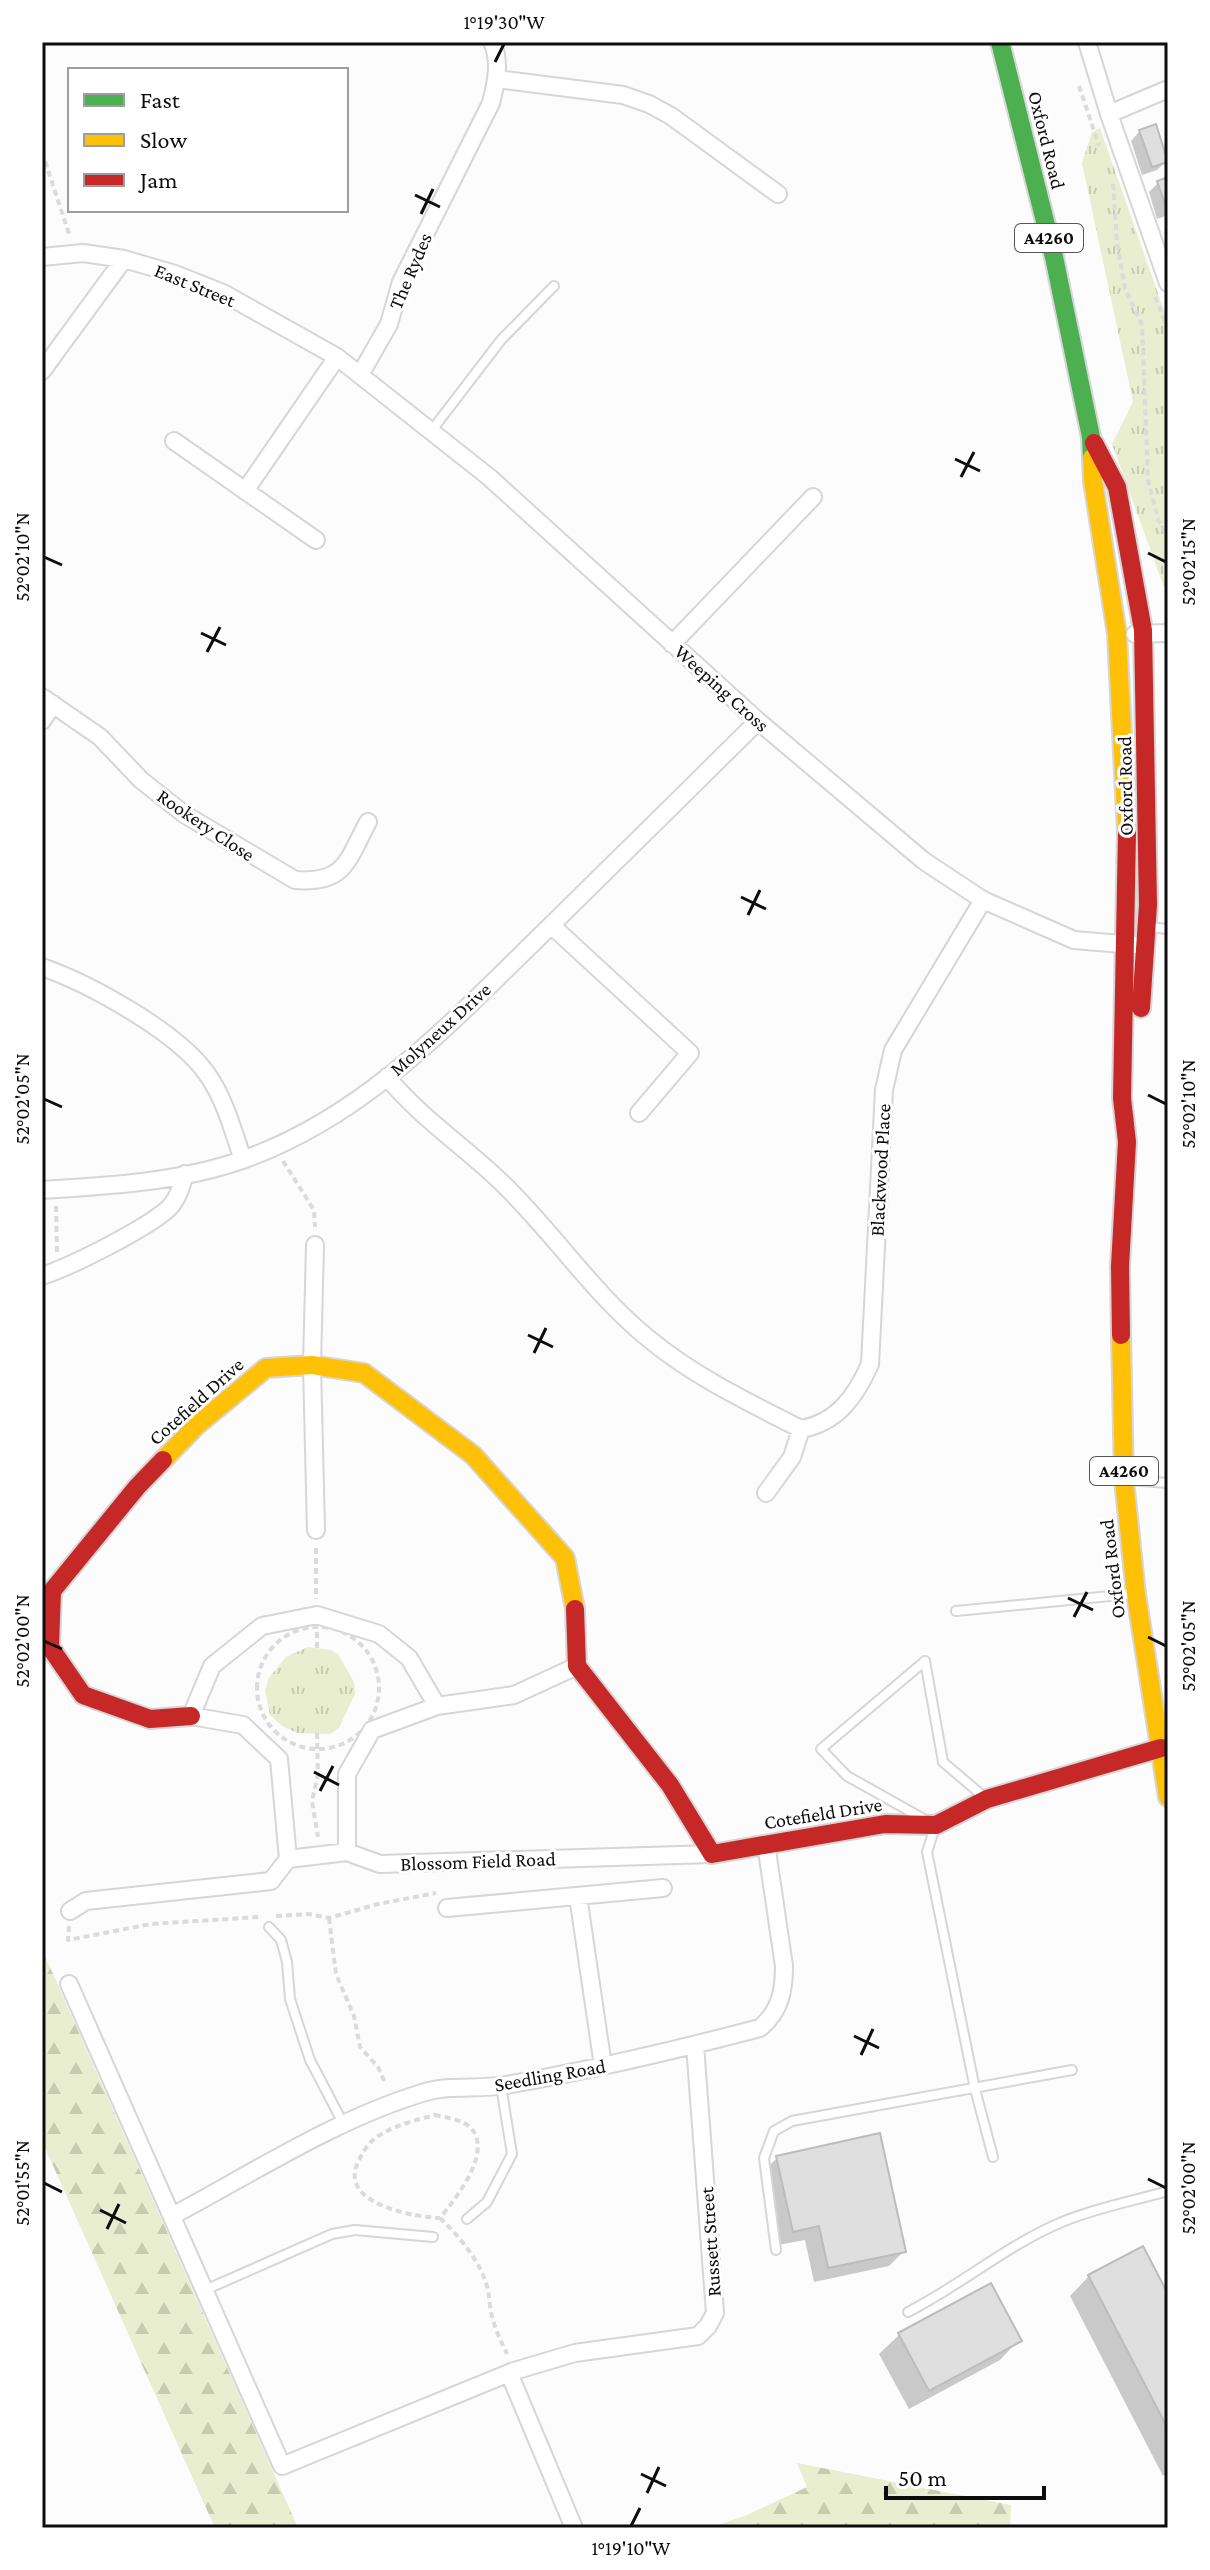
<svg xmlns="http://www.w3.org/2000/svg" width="1210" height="2570" viewBox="0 0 1210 2570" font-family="'Crimson Pro',serif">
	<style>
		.forest { fill: url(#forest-firs) }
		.park { fill: url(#park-tufts) }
		.shadow { fill: #0003 }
		.building { fill: #e0dfe0; stroke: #bdbcbd; stroke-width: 2 }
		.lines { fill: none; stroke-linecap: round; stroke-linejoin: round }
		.lane-casing { stroke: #d6d6d6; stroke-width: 12 }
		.street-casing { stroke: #d6d6d6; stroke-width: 20 }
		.fast-casing { stroke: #d6d6d6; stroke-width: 22 }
		.slow-casing { stroke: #d6d6d6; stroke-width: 22 }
		.jam-casing { stroke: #d6d6d6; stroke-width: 22 }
		.path { stroke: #dbdbdb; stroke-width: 4; stroke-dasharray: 6 4; stroke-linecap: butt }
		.lane { stroke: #fff; stroke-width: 8 }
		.street { stroke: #fff; stroke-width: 16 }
		.fast { stroke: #4caf50; stroke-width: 18 }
		.slow { stroke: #ffc107; stroke-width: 18 }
		.jam { stroke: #c62828; stroke-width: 18 }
		.ticks { fill: none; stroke: #0d0d0d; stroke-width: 3 }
		.labels { text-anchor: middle; stroke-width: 6; stroke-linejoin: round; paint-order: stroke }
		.shield { fill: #fff; stroke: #565656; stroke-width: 2 }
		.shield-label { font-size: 18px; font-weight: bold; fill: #0d0d0d }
		.street-label { font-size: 20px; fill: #0d0d0d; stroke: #fff }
		.neatline { fill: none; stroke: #0d0d0d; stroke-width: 3 }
		.ticks-label { font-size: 20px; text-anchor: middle; fill: #0d0d0d }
	</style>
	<defs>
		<pattern id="forest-firs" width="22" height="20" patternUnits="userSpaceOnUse" patternTransform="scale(2)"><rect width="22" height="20" fill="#e8eecf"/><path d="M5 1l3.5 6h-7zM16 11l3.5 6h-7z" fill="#c6cbb1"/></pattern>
		<pattern id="park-tufts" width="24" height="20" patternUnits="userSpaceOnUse" patternTransform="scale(2)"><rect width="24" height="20" fill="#e8eecf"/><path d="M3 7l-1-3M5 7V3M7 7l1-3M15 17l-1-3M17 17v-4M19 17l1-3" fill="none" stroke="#c6cbb1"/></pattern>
	</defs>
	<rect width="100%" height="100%" fill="#fcfcfc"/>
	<path class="forest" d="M42 1949 298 2528H215L42 2141Z
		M797 2463 1011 2505 1010 2528H710L747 2515 807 2487Z"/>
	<path class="park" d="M1100 128 1168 322V598L1112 444 1133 402 1082 163 1092 132Z
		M308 1647 331 1650 338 1654 354 1682 355 1694 339 1728 330 1734 297 1733 282 1726 270 1715 265 1690 269 1678 286 1657Z"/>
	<path class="shadow" d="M1140 131 1166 161 1157 170 1142 175 1131 141Z
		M1168 179V215L1157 219 1149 192 1158 183Z
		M777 2158 904 2251 889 2266 814 2282 805 2240 778 2245 763 2172Z
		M1089 2276 1168 2299V2473L1163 2476 1070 2296Z
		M990 2286 1019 2340 1000 2360 909 2409 879 2354 899 2335Z"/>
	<path class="building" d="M1156 124 1168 162 1152 167 1139 130Z
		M1168 177V210H1167L1157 181Z
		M880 2133 906 2252 828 2268 819 2226 793 2232 776 2156Z
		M1143 2246 1168 2294V2429L1088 2275Z
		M991 2283 1022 2341 929 2391 898 2333Z"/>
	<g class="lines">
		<g class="lane-casing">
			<path id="lane" d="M432 430 501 340 554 286
				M1149 927 1168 929
				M1129 1480 1168 1483
				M956 1611 1131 1594
				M925 1661 943 1762 983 1796
				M922 1818 847 1776 821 1749 925 1661
				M935 1827 927 1852 975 2089 993 2157
				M269 1927 281 1940 287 1962 290 1999 310 2060 344 2125
				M467 2219 487 2202 512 2154 501 2086
				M776 2250 764 2158 774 2131 792 2121 1072 2070
				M205 2290 332 2234 355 2230 433 2237
				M908 2312C961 2285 1007 2245 1062 2222 1095 2208 1133 2201 1168 2191"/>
		</g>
		<g class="street-casing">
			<path id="street" d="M1087 42 1109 114 1168 283
				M497 79 623 95 649 104 671 116 778 194
				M1109 114 1168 89
				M42 257 83 253 124 259 175 274 223 293 337 357 489 477 758 721 924 861 983 900 1074 940 1134 945
				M42 371 124 259
				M360 375 389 324 401 282 491 103C496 83 501 61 492 42
				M174 441 316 540
				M245 491 337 357
				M1135 634 1168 633
				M672 644 813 497
				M42 697 100 737 141 780 184 814 295 880C345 884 347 861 368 822
				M42 721 53 704
				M551 925 690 1053 639 1113
				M42 967C90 984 178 1032 207 1074 225 1099 233 1131 243 1160
				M387 1077C420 1117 462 1145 499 1180 552 1230 592 1293 649 1339 695 1377 748 1402 801 1429 837 1423 856 1396 870 1364L884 1090 893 1050 983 900
				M42 1190C109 1186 181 1182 245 1159 362 1117 447 1027 533 943 609 869 683 795 758 721
				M315 1245 312 1365 316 1530
				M42 1276C72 1266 146 1229 169 1208 178 1199 181 1187 185 1174
				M766 1493 792 1457 801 1429
				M437 1706 514 1695 577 1666
				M288 1859 279 1759 243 1725 191 1716 212 1666 262 1626 317 1615 379 1634 409 1658 437 1706 372 1730 347 1774V1852
				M578 1896 603 2066
				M447 1908 663 1888
				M70 1911 86 1901 271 1881 288 1859 347 1852 380 1864 712 1854
				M69 1984 282 2466 514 2371 575 2353 698 2336 708 2326 715 2313 695 2045
				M172 2216C253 2173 334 2120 422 2093 450 2084 477 2090 506 2085 592 2070 676 2050 760 2028 780 2011 784 1992 784 1966L766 1844
				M509 2373 574 2528"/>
		</g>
		<g class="fast-casing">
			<path id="fast" d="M1000 42 1054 257 1091 437 1092 458"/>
		</g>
		<g class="slow-casing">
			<path id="slow" d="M1092 458 1093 481 1117 634 1127 832
				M1121 1335 1124 1480 1136 1594 1168 1797
				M163 1460 197 1425 266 1368 312 1365 364 1373 473 1455 565 1558 575 1609"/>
		</g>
		<g class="jam-casing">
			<path id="jam" d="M1094 443 1117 487 1143 630 1148 905 1141 1008
				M1121 1335 1120 1266 1127 1142 1122 1098 1127 832
				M163 1460 137 1487 52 1591 50 1647 83 1695 150 1719 191 1716
				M575 1609 577 1666 670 1785 712 1854 885 1824 936 1825 987 1799 1161 1748"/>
		</g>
		<path class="path" d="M1079 86 1099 146
			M42 152 70 237
			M1113 184 1117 243 1125 288 1142 325 1148 480 1158 519 1168 537
			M1155 297 1168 329
			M283 1161 314 1210 315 1227
			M56 1206 57 1253
			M316 1548V1599
			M257 1688a61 61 0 1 1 122 0a61 61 0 1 1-122 0Z
			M317 1632V1648
			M317 1733 318 1775 312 1801 318 1837
			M276 1916 309 1914 329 1918 378 1904 436 1893
			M329 1918 336 1974 354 2016 360 2047 378 2067 386 2085
			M69 1926 68 1940 151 1924 259 1917
			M435 2115C447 2118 462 2119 471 2128 493 2152 456 2198 440 2218 415 2217 344 2205 356 2167 359 2159 365 2147 372 2141 387 2127 416 2120 435 2115Z
			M440 2218C459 2236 480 2261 487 2286 489 2293 489 2299 490 2306 492 2323 500 2339 507 2354"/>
		<use href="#lane" class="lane"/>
		<use href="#street" class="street"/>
		<use href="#fast" class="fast"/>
		<use href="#slow" class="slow"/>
		<use href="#jam" class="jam"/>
	</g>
	<path class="ticks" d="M495 62 504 44M415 195 440 207M421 214 433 189M955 459 980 471M961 477 974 452M1148 553 1166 562M44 557 62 565M201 633 226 645M207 652 220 627M741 897 766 909M748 915 760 890M1148 1095 1166 1104M44 1099 62 1107M528 1335 553 1347M534 1353 546 1328M1068 1598 1093 1610M1074 1617 1087 1592M1148 1637 1166 1646M44 1641 62 1649M314 1772 339 1785M320 1791 333 1766M854 2036 879 2048M861 2055 873 2029M1148 2179 1166 2188M44 2183 62 2192M100 2210 126 2223M107 2229 119 2204M641 2474 666 2486M647 2493 659 2467M631 2526 640 2508"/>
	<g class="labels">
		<g class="shield">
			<rect x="1015" y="224" width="68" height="28" rx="6"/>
			<rect x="1090" y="1457" width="68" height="28" rx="6"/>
		</g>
		<g class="shield-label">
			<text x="1049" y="244">A4260</text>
			<text x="1124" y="1477">A4260</text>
		</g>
		<g class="street-label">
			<text transform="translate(1047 140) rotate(76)" y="7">Oxford Road</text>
			<text transform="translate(410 271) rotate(-67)" y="7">The Rydes</text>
			<text transform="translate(195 285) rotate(22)" y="7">East Street</text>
			<text transform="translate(722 688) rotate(42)" y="7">Weeping Cross</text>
			<text transform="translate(1125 786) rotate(-91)" y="7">Oxford Road</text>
			<text transform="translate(206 825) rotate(34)" y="7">Rookery Close</text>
			<text transform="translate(440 1029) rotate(-42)" y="7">Molyneux Drive</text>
			<text transform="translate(880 1170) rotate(-87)" y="7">Blackwood Place</text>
			<text transform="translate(196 1401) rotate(-42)" y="7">Cotefield Drive</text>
			<text transform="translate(1112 1569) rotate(-97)" y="7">Oxford Road</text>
			<text transform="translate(823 1813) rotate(-9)" y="7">Cotefield Drive</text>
			<text transform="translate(478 1861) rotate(-2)" y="7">Blossom Field Road</text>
			<text transform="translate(550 2075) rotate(-10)" y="7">Seedling Road</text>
			<text transform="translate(710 2242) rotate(-94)" y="7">Russett Street</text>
		</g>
	</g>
	<rect width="1210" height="2570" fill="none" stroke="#ffffff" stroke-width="88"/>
	<rect x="68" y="68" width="280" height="144" fill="#ffffff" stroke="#9e9e9e" stroke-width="2"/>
	<rect x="84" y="94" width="40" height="12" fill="#4caf50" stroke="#9e9e9e" stroke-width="2"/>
	<text x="140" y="108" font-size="24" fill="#0d0d0d">Fast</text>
	<rect x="84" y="134" width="40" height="12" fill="#ffc107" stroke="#9e9e9e" stroke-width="2"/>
	<text x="140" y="148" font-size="24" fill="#0d0d0d">Slow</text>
	<rect x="84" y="174" width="40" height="12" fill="#c62828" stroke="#9e9e9e" stroke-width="2"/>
	<text x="140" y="188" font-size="24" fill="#0d0d0d">Jam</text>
	<path d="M886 2486v12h158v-12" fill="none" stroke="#0d0d0d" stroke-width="4"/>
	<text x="898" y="2486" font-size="24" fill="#0d0d0d" stroke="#ffffff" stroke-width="6" paint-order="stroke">50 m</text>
	<rect x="44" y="44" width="1122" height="2482" class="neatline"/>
	<g class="ticks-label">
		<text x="504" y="29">1°19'30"W</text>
		<text transform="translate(22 557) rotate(-90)" y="7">52°02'10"N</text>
		<text transform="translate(1188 562) rotate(-90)" y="7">52°02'15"N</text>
		<text transform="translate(22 1099) rotate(-90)" y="7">52°02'05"N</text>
		<text transform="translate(1188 1104) rotate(-90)" y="7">52°02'10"N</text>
		<text transform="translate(22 1641) rotate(-90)" y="7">52°02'00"N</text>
		<text transform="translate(1188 1646) rotate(-90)" y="7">52°02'05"N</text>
		<text transform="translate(22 2183) rotate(-90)" y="7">52°01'55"N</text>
		<text transform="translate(1188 2188) rotate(-90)" y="7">52°02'00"N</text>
		<text x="631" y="2555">1°19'10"W</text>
	</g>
</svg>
